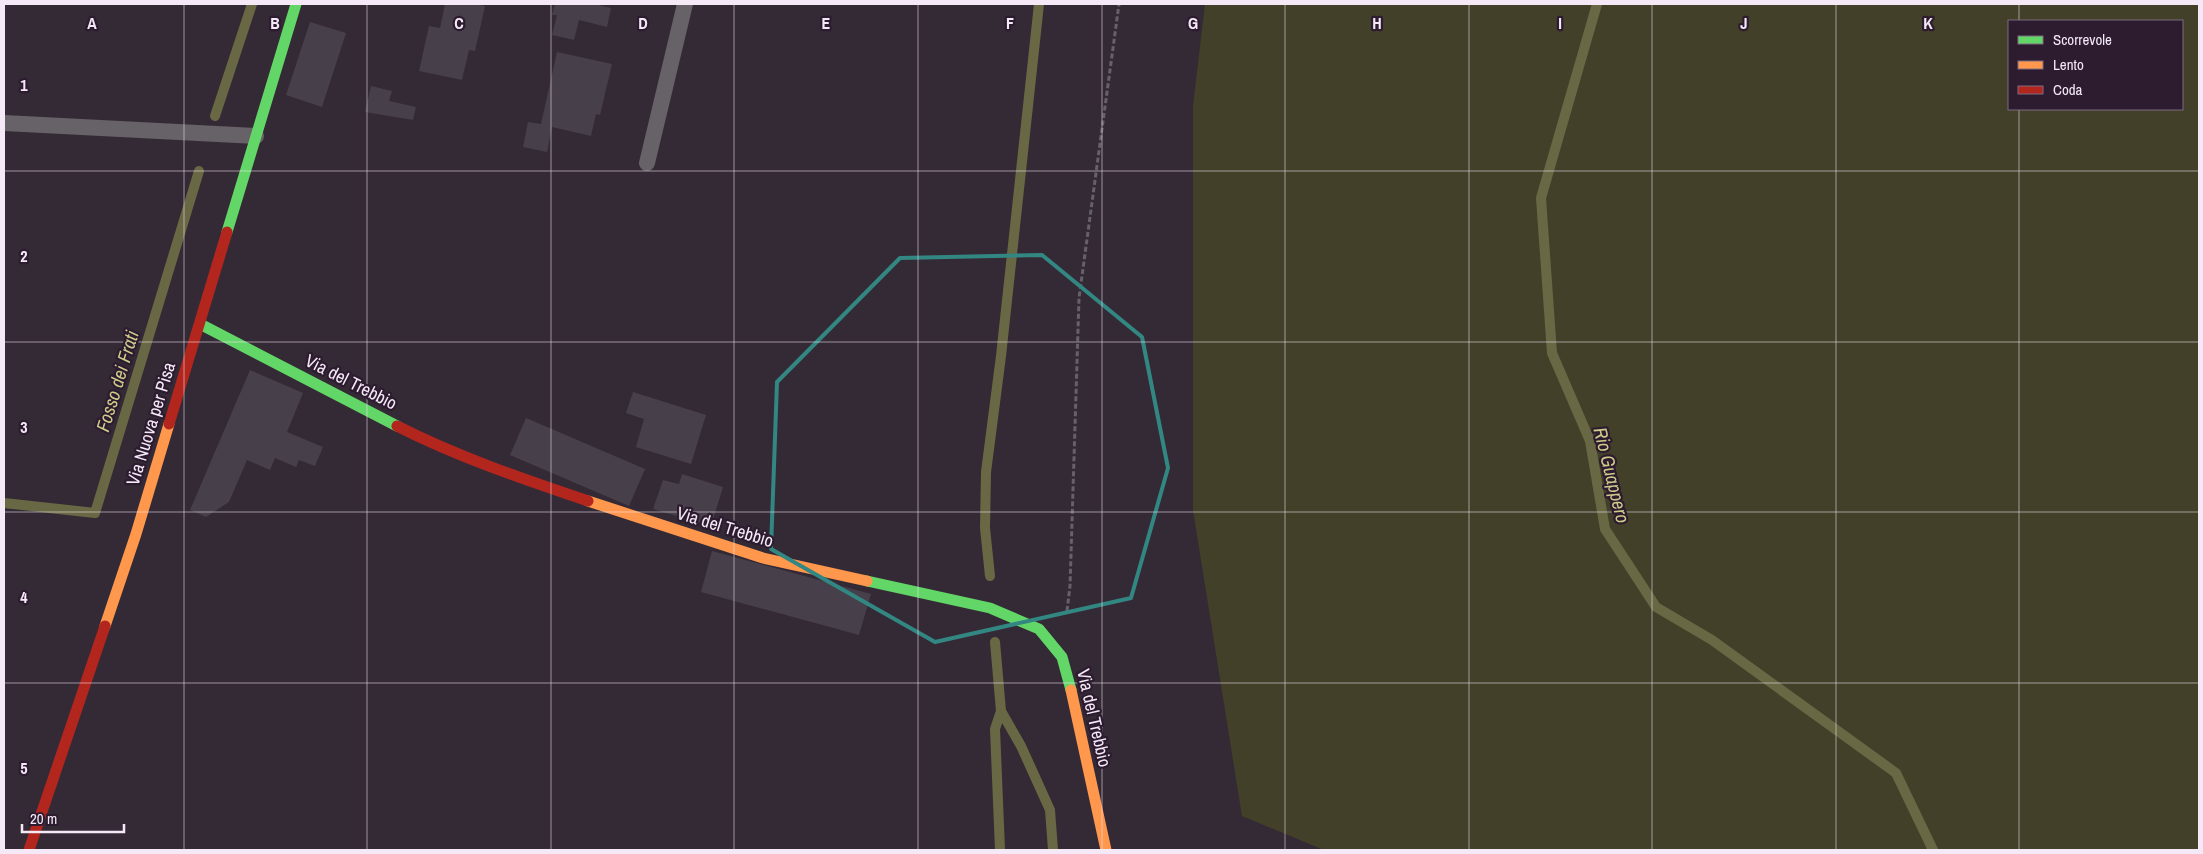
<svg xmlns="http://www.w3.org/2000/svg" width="2203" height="854" viewBox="0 0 2203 854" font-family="'Archivo Narrow',sans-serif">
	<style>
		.green { fill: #434029; fill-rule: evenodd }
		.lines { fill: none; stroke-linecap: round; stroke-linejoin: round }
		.stream { stroke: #696844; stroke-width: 10 }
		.building { fill: #473f49 }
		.path { stroke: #676068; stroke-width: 3; stroke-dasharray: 5 2.5; stroke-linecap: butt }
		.lane { stroke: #676168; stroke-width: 16 }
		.fast { stroke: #63d668; stroke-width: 11 }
		.slow { stroke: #ff974d; stroke-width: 11 }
		.jam { stroke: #b3261e; stroke-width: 11 }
		.marked { fill: none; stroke: #328783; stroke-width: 4; stroke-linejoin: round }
		.grid { fill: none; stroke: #f5e9f7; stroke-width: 1; stroke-opacity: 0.55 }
		.labels { text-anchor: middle; stroke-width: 4.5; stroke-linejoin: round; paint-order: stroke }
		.street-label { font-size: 18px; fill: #f5e9f7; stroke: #2d1b30 }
		.water-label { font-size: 19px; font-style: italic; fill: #cccb87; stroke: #2d1b30 }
		.grid-label { font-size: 16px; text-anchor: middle; font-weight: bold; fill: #f5e9f7; stroke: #2d1b30; stroke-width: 4.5; stroke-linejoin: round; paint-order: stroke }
	</style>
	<rect width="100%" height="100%" fill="#342a35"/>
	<path class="green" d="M1205 4H2199V850H1324L1242 816 1193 510V106ZM2009 21H2182V109H2009Z"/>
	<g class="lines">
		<path class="stream" d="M1597 4 1541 198 1552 353 1590 441 1605 529 1656 607 1712 640 1896 773 1933 850
			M215 116 252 4
			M4 503 95 513 199 171
			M990 576 985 528 986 472 1001 356 1039 4
			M995 642 1001 711 1021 746 1050 810 1053 850
			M1000 850 995 729 1001 711"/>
	</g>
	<path class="building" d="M445 4H474L485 6 475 51 469 50 462 80 419 71 429 26 440 28Z
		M555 4H594L611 8 607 27 579 20 574 40 552 35 557 15H552Z
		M310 22 346 33 322 107 286 95Z
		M557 52 612 64 600 115 596 114 591 136 552 127 547 152 523 147 528 122 541 124Z
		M371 86 392 91 389 101 416 107 413 120 365 112Z
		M250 370 303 393 287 432 323 447 315 466 299 460 296 467 275 458 270 470 247 460 229 502 206 517 190 510Z
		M633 392 706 415 691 464 636 447 644 419 626 413Z
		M526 418 645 469 629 506 510 455Z
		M682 474 723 487 711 526 653 509 663 480 679 484Z
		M712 551 871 594 859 635 701 592Z"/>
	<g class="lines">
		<path class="path" d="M1067 611 1070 586 1079 298 1119 4"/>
		<path class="lane" d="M4 123 256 136
			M647 163 685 4"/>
		<path class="fast" d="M227 232 296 4
			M200 324 397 426
			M867 581 990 608 1039 629 1062 657 1071 690"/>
		<path class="slow" d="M588 501 763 558 867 581
			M105 626 136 534 169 424
			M1071 690 1106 850"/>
		<path class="jam" d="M169 424 227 232
			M397 426C458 457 523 479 588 501
			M29 850 105 626"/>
	</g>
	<path class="marked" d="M1042 255 1142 337 1168 468 1131 598 935 642 771 549 777 382 900 258Z"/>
	<path class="grid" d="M184 4V850M367 4V850M551 4V850M734 4V850M918 4V850M1102 4V850M1285 4V850M1469 4V850M1652 4V850M1836 4V850M2019 4V21M2019 109V850M4 171H2199M4 342H2199M4 512H2199M4 683H2199"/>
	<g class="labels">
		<g class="street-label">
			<text transform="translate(351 382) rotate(27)" y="6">Via del Trebbio</text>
			<text transform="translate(151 424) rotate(-73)" y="6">Via Nuova per Pisa</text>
			<text transform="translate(725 527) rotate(17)" y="6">Via del Trebbio</text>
			<text transform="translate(1094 718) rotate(77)" y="6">Via del Trebbio</text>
		</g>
		<g class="water-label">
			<text transform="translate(117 381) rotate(-73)" y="7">Fosso dei Frati</text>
			<text transform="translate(1612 475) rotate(76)" y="7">Rio Guappero</text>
		</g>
	</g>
	<g class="grid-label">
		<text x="92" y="29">A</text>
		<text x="275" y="29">B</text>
		<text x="459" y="29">C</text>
		<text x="643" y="29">D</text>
		<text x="826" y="29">E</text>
		<text x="1010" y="29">F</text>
		<text x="1193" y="29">G</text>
		<text x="1377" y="29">H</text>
		<text x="1560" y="29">I</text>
		<text x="1744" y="29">J</text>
		<text x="1928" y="29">K</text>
		<text x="24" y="91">1</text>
		<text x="24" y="262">2</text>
		<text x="24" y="433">3</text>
		<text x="24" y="603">4</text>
		<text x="24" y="774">5</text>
	</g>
	<rect width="2203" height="854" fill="none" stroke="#f5e9f7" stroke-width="10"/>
	<rect x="2008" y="20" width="175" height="90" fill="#2d1b30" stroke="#7d6d80"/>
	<rect x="2018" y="36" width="25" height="8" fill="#63d668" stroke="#7d6d80"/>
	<text x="2053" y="45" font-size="15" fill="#f5e9f7">Scorrevole</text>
	<rect x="2018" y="61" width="25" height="8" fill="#ff974d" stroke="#7d6d80"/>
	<text x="2053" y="70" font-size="15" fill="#f5e9f7">Lento</text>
	<rect x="2018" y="86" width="25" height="8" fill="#b3261e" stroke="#7d6d80"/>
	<text x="2053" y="95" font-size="15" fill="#f5e9f7">Coda</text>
	<path d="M22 824v8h102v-8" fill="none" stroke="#f5e9f7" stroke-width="2.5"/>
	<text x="30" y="824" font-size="15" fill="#f5e9f7" stroke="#2d1b30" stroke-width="4" paint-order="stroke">20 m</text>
</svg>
